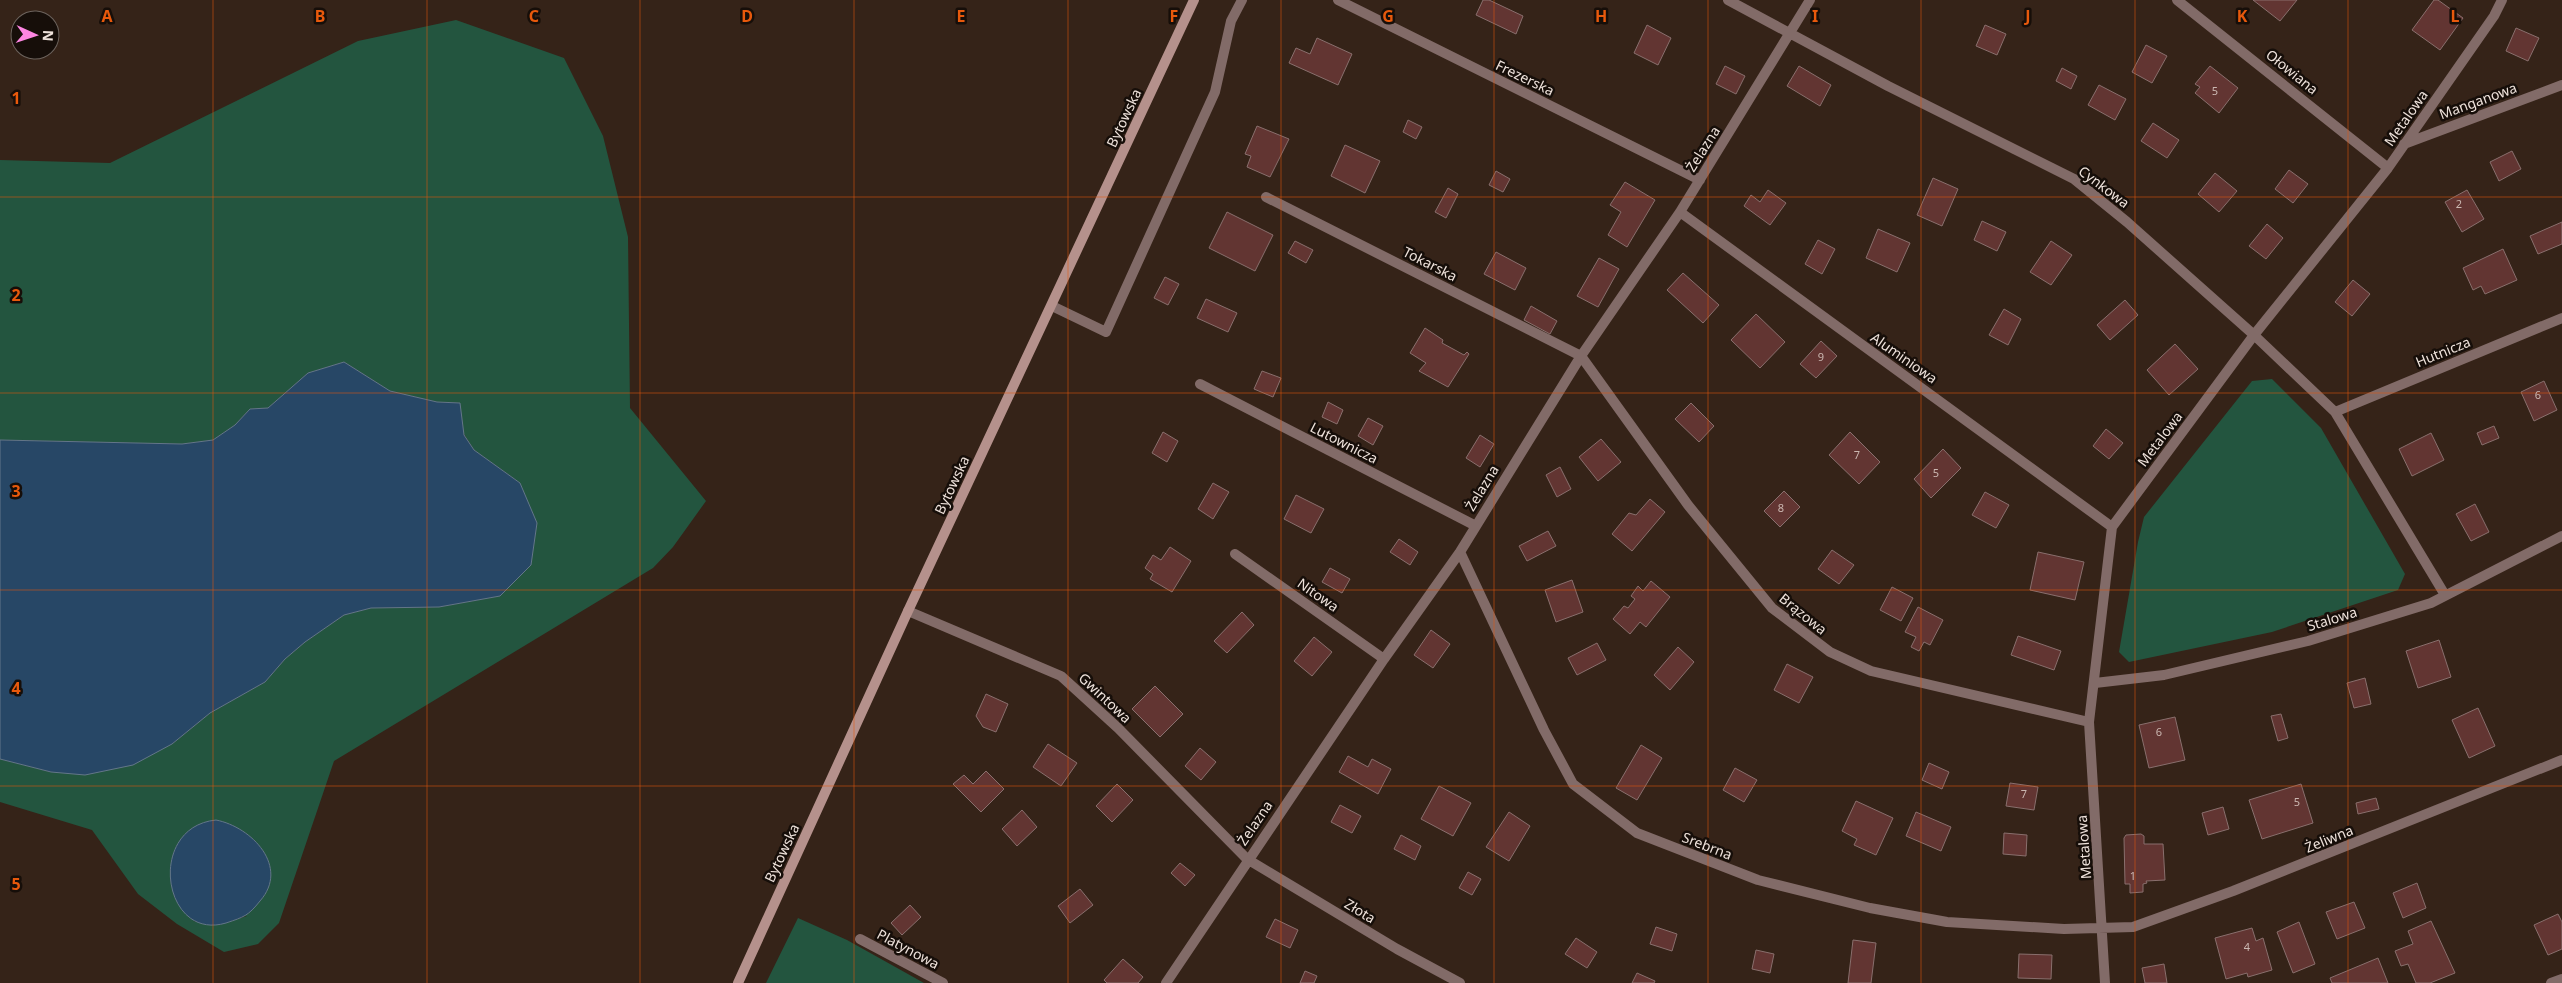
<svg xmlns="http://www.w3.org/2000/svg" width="2562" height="983" viewBox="0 0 2562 983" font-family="'Noto Sans',sans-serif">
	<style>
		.green { fill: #23553f; fill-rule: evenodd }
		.water { fill: #274766; stroke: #637689 }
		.building { fill: #623532; stroke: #896f6d }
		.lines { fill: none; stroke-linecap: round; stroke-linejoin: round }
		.service { stroke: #826b68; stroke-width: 10 }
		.minor { stroke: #826b68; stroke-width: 10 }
		.secondary { stroke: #b5918c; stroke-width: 10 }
		.grid { fill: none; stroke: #e8590c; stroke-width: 1; stroke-opacity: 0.55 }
		.labels { text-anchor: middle; stroke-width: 5; stroke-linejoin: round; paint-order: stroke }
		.number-label { font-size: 11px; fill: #cbb7b1 }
		.street-label { font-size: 14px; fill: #eee2db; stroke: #160e09 }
		.grid-label { font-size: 16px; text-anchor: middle; font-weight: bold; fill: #e8590c; stroke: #160e09; stroke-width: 5; stroke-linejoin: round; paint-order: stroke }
	</style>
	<rect width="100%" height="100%" fill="#352318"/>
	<path class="green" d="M456 20 564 58 603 136 628 237 630 408 706 501 673 547 653 568 334 761 279 923 258 944 224 952 177 924 138 894 92 830 0 802V759L51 772 172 744 210 713 265 682 285 659 305 642 344 615 371 608 439 607 500 596 531 565 520 483 474 450 464 434 459 403 437 402 390 391 344 362 308 373 268 408 250 409 235 425 213 440 182 444 0 440V160L110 163 358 41ZM247 916 218 925 193 921Z
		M2272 379 2321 428 2405 574 2398 590 2272 632 2129 662 2119 652 2138 542 2144 517 2252 381Z
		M798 918 847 940 924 983H766Z"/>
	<path class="water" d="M344 362 390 391 437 402 460 403 464 435 474 450 520 483 537 523 531 565 500 596 439 607 371 608 344 615 305 642 285 659 265 682 210 713 172 744 133 765 85 775 51 772 0 759V440L182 444 213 440 235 425 250 409 268 408 308 373Z
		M216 820C252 827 290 867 260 901 248 916 244 917 226 923 162 942 146 827 216 820Z"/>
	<path class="building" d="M1483 0H1489L1523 16 1516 34 1476 15Z
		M2253 0H2297L2280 21Z
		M2434 0H2438L2463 18 2440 50 2412 30Z
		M1647 25 1671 38 1658 65 1634 53Z
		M1985 25 2006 34 1997 55 1976 46Z
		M2516 28 2539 38 2528 61 2506 51Z
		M1317 38 1352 54 1338 85 1289 63 1296 48 1310 54Z
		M2146 45 2167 56 2152 83 2132 72Z
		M1725 66 1745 76 1736 94 1716 84Z
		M1799 66 1831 85 1820 106 1787 86Z
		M2210 66 2238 88 2219 113 2195 93 2200 87 2195 84Z
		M2062 68 2077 76 2071 89 2056 81Z
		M2099 85 2126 99 2115 120 2088 105Z
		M1408 120 1422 127 1416 139 1403 132Z
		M2153 123 2179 140 2167 158 2141 141Z
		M1257 126 1289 139 1270 177 1247 167 1251 156 1245 154Z
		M1345 145 1380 161 1365 193 1331 176Z
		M2512 151 2521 169 2499 181 2490 162Z
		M2289 170 2308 184 2293 203 2275 189Z
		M1496 171 1510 179 1503 192 1489 185Z
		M2215 173 2237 191 2219 212 2198 194Z
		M1933 178 1958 189 1942 226 1917 215Z
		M1625 182 1655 200 1627 247 1608 235 1621 212 1610 205Z
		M1448 188 1458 194 1446 218 1435 212Z
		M1768 190 1786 203 1770 225 1744 206 1751 195 1760 202Z
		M2467 190 2484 219 2462 232 2445 202Z
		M1227 212 1273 235 1255 271 1209 248Z
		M1982 221 2006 232 1997 251 1974 240Z
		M2562 222V244L2538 254 2530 236Z
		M2267 224 2283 238 2266 259 2249 246Z
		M1878 229 1910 243 1897 272 1866 258Z
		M1818 240 1835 249 1822 274 1805 264Z
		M1295 241 1313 250 1306 263 1288 253Z
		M2051 241 2072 255 2051 285 2030 272Z
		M2503 249 2517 280 2485 294 2481 286 2473 290 2463 268Z
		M1496 252 1526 268 1515 290 1484 274Z
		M1599 258 1619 269 1598 307 1577 296Z
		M1683 273 1719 305 1703 323 1667 290Z
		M1165 277 1179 284 1168 305 1154 298Z
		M2353 280 2370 294 2352 316 2335 302Z
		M1206 299 1237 313 1228 332 1197 318Z
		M2125 300 2138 315 2110 340 2097 325Z
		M1531 306 1557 321 1550 334 1524 320Z
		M2004 309 2021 319 2008 345 1989 335Z
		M1756 314 1785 342 1760 368 1731 340Z
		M1425 328 1443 340 1442 343 1464 355 1467 352 1469 354 1448 387 1419 371 1426 363 1410 353Z
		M1821 341 1837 356 1816 378 1800 364Z
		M2175 344 2198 369 2169 395 2147 370Z
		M1262 371 1281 378 1273 397 1254 389Z
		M2544 381 2557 410 2534 421 2521 392Z
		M1328 402 1343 410 1337 424 1322 417Z
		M1691 403 1714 426 1699 442 1675 419Z
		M1368 418 1383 426 1373 445 1358 436Z
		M2494 426 2499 438 2482 445 2477 433Z
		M2106 429 2123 443 2109 459 2093 446Z
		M1163 432 1178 441 1167 462 1152 453Z
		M1850 432 1880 462 1859 484 1829 455Z
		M2431 433 2444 460 2412 476 2399 449Z
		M1480 435 1494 444 1480 467 1466 458Z
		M1601 439 1621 462 1598 481 1579 457Z
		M1943 449 1961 468 1931 498 1914 479Z
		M1560 467 1571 489 1557 497 1546 475Z
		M1213 483 1229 492 1213 519 1198 509Z
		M1784 491 1800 507 1780 527 1764 511Z
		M1985 492 2009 505 1996 528 1972 515Z
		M1296 495 1324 509 1311 533 1284 519Z
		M1650 499 1665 512 1632 551 1612 534 1629 513 1636 515Z
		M2475 504 2489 532 2471 541 2456 514Z
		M1548 531 1556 546 1527 561 1519 546Z
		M1399 539 1418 552 1410 565 1390 552Z
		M1170 547 1191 561 1172 592 1150 579 1153 574 1145 568 1153 555 1161 560Z
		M1832 550 1854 565 1839 584 1818 569Z
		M2038 552 2084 562 2075 600 2030 590Z
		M1330 568 1350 579 1342 593 1322 582Z
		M1572 580 1583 612 1556 622 1545 590Z
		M1651 581 1670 597 1646 627 1640 622 1630 634 1613 619 1624 606 1628 608 1635 599 1631 596 1638 586 1643 591Z
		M1892 587 1913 598 1901 621 1880 610Z
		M1918 607 1943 620 1930 645 1924 642 1919 651 1911 647 1916 637 1905 632Z
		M1242 612 1254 625 1227 653 1214 641Z
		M1431 630 1450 644 1433 668 1414 655Z
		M2018 636 2061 651 2054 670 2011 655Z
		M1314 637 1332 652 1312 676 1294 661Z
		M2439 640 2451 677 2418 688 2406 651Z
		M1597 643 1606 660 1577 675 1568 658Z
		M1678 647 1694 662 1670 690 1654 675Z
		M1787 664 1813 677 1799 703 1774 690Z
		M2365 678 2371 704 2354 708 2347 683Z
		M1155 686 1183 714 1160 737 1132 709Z
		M986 694 1008 704 996 732 983 727 976 716Z
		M2478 708 2495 746 2469 758 2452 720Z
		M2281 714 2288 738 2278 741 2271 716Z
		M2175 717 2185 760 2149 768 2139 725Z
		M1048 744 1077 763 1061 786 1033 767Z
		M1641 745 1662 758 1637 800 1616 788Z
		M1200 748 1216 762 1201 780 1185 766Z
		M1348 756 1368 767 1372 759 1391 769 1378 794 1339 772Z
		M1929 763 1949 772 1942 789 1922 780Z
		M1735 768 1757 780 1744 802 1723 790Z
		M986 771 1004 789 981 812 953 784 964 775 973 784Z
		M2010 783 2038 787 2034 810 2006 806Z
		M1117 784 1133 800 1112 822 1096 806Z
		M2301 784 2313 823 2262 839 2249 800Z
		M1439 786 1471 803 1453 836 1421 819Z
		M2376 798 2379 809 2358 814 2356 803Z
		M1856 801 1893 818 1876 855 1854 845 1857 839 1842 831Z
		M1340 805 1361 816 1352 833 1331 822Z
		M2223 807 2229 829 2208 835 2202 813Z
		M1022 810 1037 827 1017 846 1002 829Z
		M1509 812 1530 826 1509 861 1486 847Z
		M1916 812 1951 827 1941 851 1906 836Z
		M2004 833 2027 835 2026 856 2003 854Z
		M2141 834 2144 836V844H2163L2165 880 2146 881 2147 883 2143 884V892L2130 893V884H2125L2124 838 2126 835Z
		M1401 835 1421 846 1415 860 1394 849Z
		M1180 863 1195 875 1185 886 1171 873Z
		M1468 872 1481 879 1472 895 1459 888Z
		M2417 883 2426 908 2403 918 2393 893Z
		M1080 889 1093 905 1070 923 1058 906Z
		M2354 902 2365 928 2337 939 2326 912Z
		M910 905 921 917 902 935 891 923Z
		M2558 914 2562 922V949L2548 955 2534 925Z
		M1275 919 1298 930 1290 948 1266 937Z
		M2431 921 2455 973 2430 983H2416L2408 964 2401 966 2395 951 2413 944 2408 931Z
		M2299 922 2315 964 2293 973 2277 932Z
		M1656 927 1677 934 1672 951 1650 944Z
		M2252 928 2256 941 2263 938 2272 970 2248 977 2247 973 2226 979 2215 938Z
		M1576 938 1597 952 1587 968 1565 954Z
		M1853 940 1876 943 1871 983H1848Z
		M1756 950 1774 954 1770 973 1752 969Z
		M2019 954 2052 955 2051 979 2018 978Z
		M2378 958 2388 983H2332L2330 978Z
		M1123 959 1143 977 1138 983H1107L1104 980Z
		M2164 964 2167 983H2145L2142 968Z
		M1305 971 1317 976 1314 983H1300Z
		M1637 973 1655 981 1654 983H1632Z"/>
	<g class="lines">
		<path class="service" d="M1052 306 1106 332 1215 92 1231 21 1242 0"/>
		<path class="minor" d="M1338 0 1700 180
			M1728 0 1888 86 2074 179 2127 222 2254 335 2335 412 2445 595
			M2177 0 2388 168
			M2404 144 2562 85
			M1266 197 1581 356 1688 505 1772 608 1830 652 1871 671 2089 722
			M1680 212 2112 527
			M1200 384 1476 526
			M2335 412 2562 318
			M1460 552 1544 730 1573 784 1637 833 1758 880 1870 908 1947 922 2064 929 2133 927 2233 891 2562 760
			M1235 554 1384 659
			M908 611 1061 676 1118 728 1247 859 1397 949 1460 983
			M2095 683 2164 675 2308 641 2431 603 2562 536
			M860 939 943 983
			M1166 983 1384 659 1460 552 1581 356 1680 212 1810 0
			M2105 983 2089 722 2112 527 2254 335 2388 168 2494 16 2502 0
			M2551 983 2562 979"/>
		<path class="secondary" d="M738 983 908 611 1194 0"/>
	</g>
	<path class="grid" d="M213 0V983M427 0V983M640 0V983M854 0V983M1068 0V983M1281 0V983M1494 0V983M1708 0V983M1921 0V983M2135 0V983M2348 0V983M0 197H2562M0 393H2562M0 590H2562M0 786H2562"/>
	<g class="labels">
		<g class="number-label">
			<text x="2215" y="95">5</text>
			<text x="2459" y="208">2</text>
			<text x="1821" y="361">9</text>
			<text x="2538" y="399">6</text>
			<text x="1857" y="459">7</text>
			<text x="1936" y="477">5</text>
			<text x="1781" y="512">8</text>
			<text x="2159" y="736">6</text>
			<text x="2024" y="798">7</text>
			<text x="2297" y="806">5</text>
			<text x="2133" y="880">1</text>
			<text x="2247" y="951">4</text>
		</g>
		<g class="street-label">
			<text transform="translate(2292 72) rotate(39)" y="5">Ołowiana</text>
			<text transform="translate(1525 78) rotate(26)" y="5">Frezerska</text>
			<text transform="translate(2478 101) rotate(-20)" y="5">Manganowa</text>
			<text transform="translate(1124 118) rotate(-65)" y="5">Bytowska</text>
			<text transform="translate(2406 118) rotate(-55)" y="5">Metalowa</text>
			<text transform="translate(1703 149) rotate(-58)" y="5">Żelazna</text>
			<text transform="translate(2104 187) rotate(37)" y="5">Cynkowa</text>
			<text transform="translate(1430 264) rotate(27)" y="5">Tokarska</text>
			<text transform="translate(2443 352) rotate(-22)" y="5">Hutnicza</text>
			<text transform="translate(1904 358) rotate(35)" y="5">Aluminiowa</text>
			<text transform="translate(2160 439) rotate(-53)" y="5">Metalowa</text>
			<text transform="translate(1344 443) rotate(27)" y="5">Lutownicza</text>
			<text transform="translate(952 485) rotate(-65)" y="5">Bytowska</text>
			<text transform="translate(1482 488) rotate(-59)" y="5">Żelazna</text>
			<text transform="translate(1318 595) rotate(35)" y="5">Nitowa</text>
			<text transform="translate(1803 614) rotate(39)" y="5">Brązowa</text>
			<text transform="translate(2332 619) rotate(-17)" y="5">Stalowa</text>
			<text transform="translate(1105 698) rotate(43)" y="5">Gwintowa</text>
			<text transform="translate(1255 823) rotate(-56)" y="5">Żelazna</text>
			<text transform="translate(2329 839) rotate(-22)" y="5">Żeliwna</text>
			<text transform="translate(1707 846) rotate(21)" y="5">Srebrna</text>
			<text transform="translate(2084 847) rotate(-94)" y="5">Metalowa</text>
			<text transform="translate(782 853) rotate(-65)" y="5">Bytowska</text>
			<text transform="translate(1360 911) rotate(31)" y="5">Złota</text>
			<text transform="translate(908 949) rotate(28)" y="5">Platynowa</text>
		</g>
	</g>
	<g class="grid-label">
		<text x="107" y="22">A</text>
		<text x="320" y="22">B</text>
		<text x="534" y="22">C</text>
		<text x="747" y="22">D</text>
		<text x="961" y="22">E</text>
		<text x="1174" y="22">F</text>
		<text x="1388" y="22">G</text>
		<text x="1601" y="22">H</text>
		<text x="1815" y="22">I</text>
		<text x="2028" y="22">J</text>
		<text x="2242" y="22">K</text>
		<text x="2455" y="22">L</text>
		<text x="16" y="104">1</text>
		<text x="16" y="301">2</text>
		<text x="16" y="497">3</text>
		<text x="16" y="694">4</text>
		<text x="16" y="890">5</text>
	</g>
	<g transform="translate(35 35) rotate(93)"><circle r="24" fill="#160e09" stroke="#6c635d"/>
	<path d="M0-4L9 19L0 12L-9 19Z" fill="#fd86e2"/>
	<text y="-8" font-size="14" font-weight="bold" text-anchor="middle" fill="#eee2db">N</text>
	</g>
</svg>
